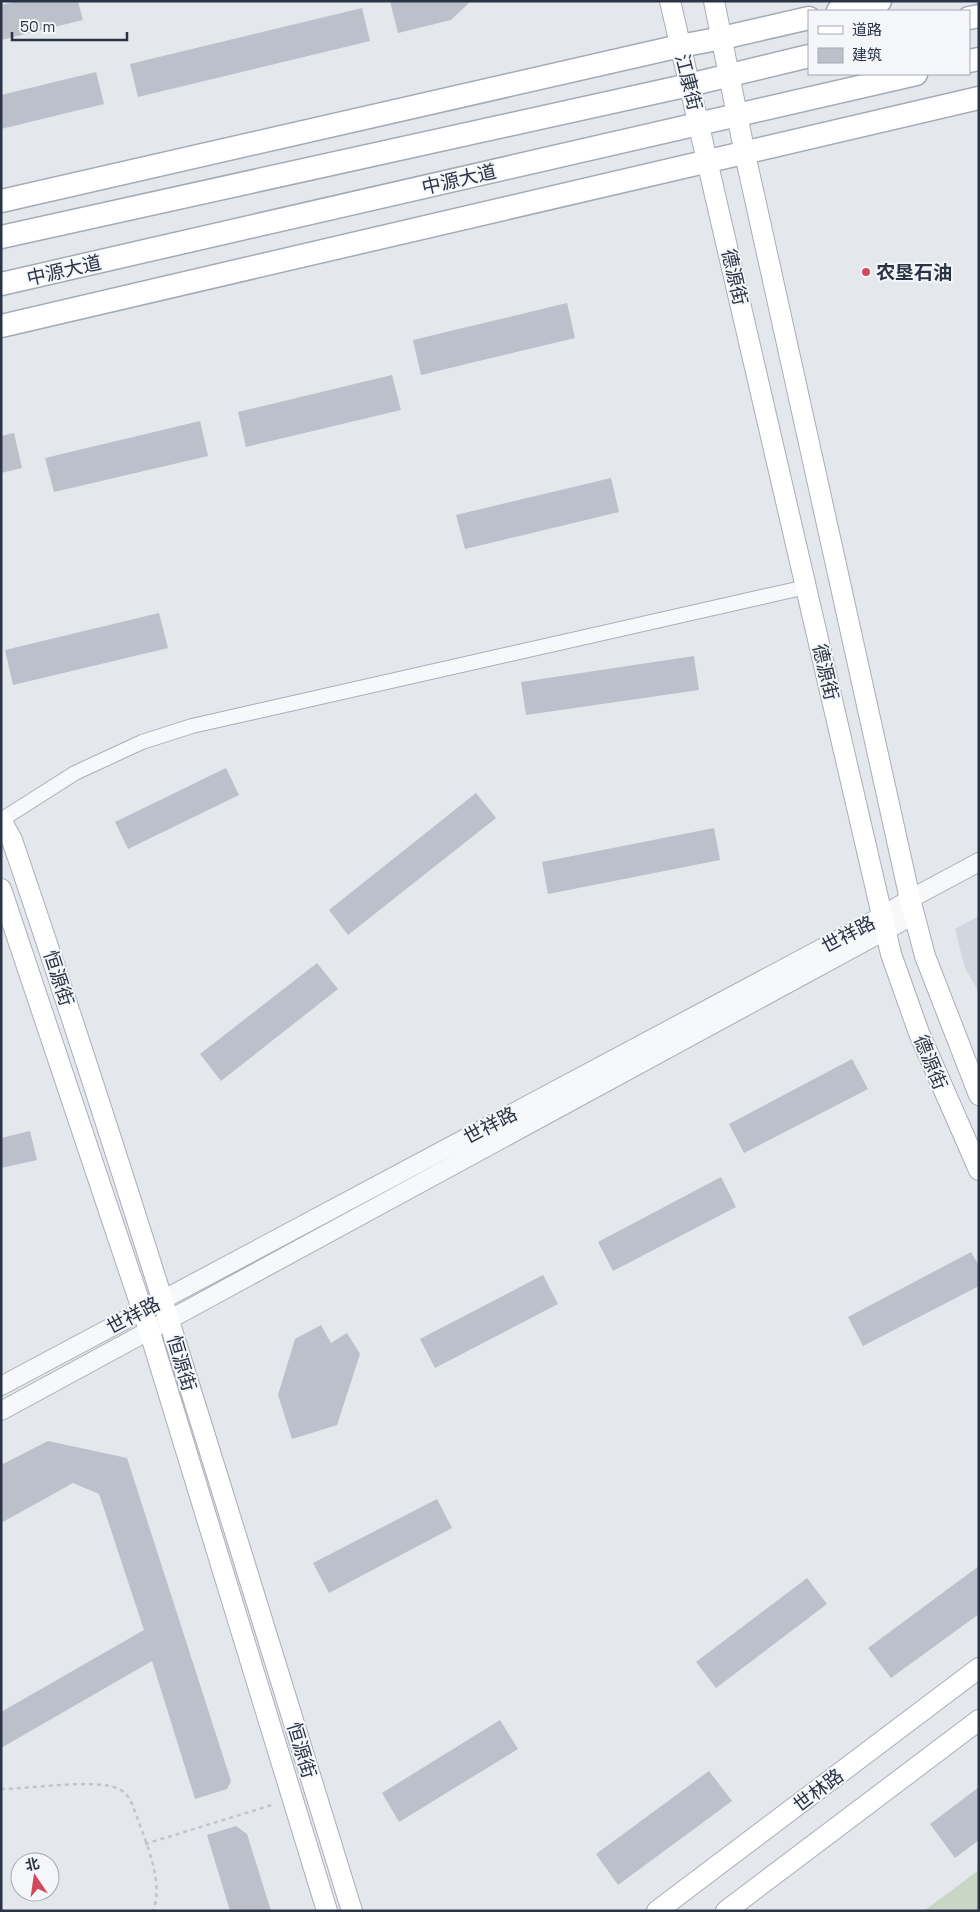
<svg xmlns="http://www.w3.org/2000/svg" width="980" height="1912" viewBox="0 0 980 1912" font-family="'Space Grotesk','Noto Sans SC',sans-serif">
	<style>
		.built { fill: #d2d6de }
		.green { fill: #c9d6c5 }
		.building { fill: #bbc0ca }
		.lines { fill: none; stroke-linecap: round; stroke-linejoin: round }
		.minor-casing { stroke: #a9aeb7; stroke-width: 16 }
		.tertiary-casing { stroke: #a9aeb7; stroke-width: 20 }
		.secondary-casing { stroke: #a9aeb7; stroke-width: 22 }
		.primary-casing { stroke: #a3abb8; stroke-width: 25 }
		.path { stroke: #c2c5cb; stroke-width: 2.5; stroke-dasharray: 4 4; stroke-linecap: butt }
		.minor { stroke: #f7f8fa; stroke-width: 14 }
		.tertiary { stroke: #f7f8fa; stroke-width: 18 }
		.secondary { stroke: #fff; stroke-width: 20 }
		.primary { stroke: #fff; stroke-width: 22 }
		.poi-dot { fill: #d1495b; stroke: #f4f6f9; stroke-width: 2 }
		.labels { text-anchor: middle; stroke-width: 4; stroke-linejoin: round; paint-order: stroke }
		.street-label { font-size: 19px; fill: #2b3445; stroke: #f4f6f9 }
		.poi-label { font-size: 19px; font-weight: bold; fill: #2b3445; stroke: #f4f6f9; text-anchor: start }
	</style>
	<rect width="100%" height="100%" fill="#e4e7ec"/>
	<path class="built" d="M979 916V993L965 968 955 929Z"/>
	<path class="green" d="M979 1870V1911H924Z"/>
	<path class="building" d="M18 1H78L83 20 1 40V5Z
		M390 1H471L451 20 398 33Z
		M362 8 370 41 138 97 130 64Z
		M96 72 104 104 1 129V95Z
		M567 303 575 338 421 375 413 340Z
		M392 375 401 410 246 447 238 412Z
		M200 421 208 456 54 492 45 458Z
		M14 433 22 468 1 473V436Z
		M611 478 619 512 465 549 456 515Z
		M159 613 168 648 13 685 5 650Z
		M694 656 699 690 526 715 521 682Z
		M226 768 239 795 128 849 115 822Z
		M476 793 496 818 348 935 329 910Z
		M714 828 720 860 548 894 542 862Z
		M317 963 338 989 221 1081 200 1054Z
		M852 1059 868 1089 744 1153 729 1124Z
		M30 1131 37 1160 1 1168V1138Z
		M721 1177 736 1207 613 1271 598 1242Z
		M971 1252 979 1266V1286L863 1346 848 1317Z
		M543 1275 558 1304 435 1368 420 1339Z
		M321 1325 331 1343 347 1333 360 1354 337 1425 292 1439 278 1395 295 1339Z
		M48 1441 127 1458 231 1781 227 1789 195 1799 152 1661 1 1748V1712L144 1630 99 1494 73 1483 1 1523V1465Z
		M437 1499 452 1528 329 1593 313 1563Z
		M979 1566V1614L891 1678 868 1648Z
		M807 1578 827 1604 716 1688 696 1662Z
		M500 1720 518 1749 399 1822 382 1793Z
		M709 1771 732 1801 618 1885 596 1854Z
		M979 1787V1840L955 1858 930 1824Z
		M236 1826 247 1834 271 1911H230L207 1835Z"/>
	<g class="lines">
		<g class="minor-casing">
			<path id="minor" d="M1 820 75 773 142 742 192 726 806 587"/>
		</g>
		<g class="tertiary-casing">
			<path id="tertiary" d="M1 1386 882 916 910 899 979 862
				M1 1411 914 915"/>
		</g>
		<g class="secondary-casing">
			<path id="secondary" d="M670 1 891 954 919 1033 979 1170
				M714 1 745 154 910 899 925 956 979 1095
				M1 820 12 840C133 1194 241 1553 352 1911
				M1 889 151 1336 327 1911
				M657 1911 979 1668
				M726 1911 979 1720"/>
		</g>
		<g class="primary-casing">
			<path id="primary" d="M838 11 880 1
				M969 18 979 16
				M969 61 979 59
				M1 201 680 46 722 38 809 18
				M1 237 689 85 809 56
				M1 284 916 74
				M1 326 979 98"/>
		</g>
		<path class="path" d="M1 1789C29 1789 96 1778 119 1789 126 1792 130 1799 133 1806 143 1836 165 1880 153 1911
			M145 1844 275 1804"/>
		<use href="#minor" class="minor"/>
		<use href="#tertiary" class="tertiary"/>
		<use href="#secondary" class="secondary"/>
		<use href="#primary" class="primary"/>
	</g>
	<circle class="poi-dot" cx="866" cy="272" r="5"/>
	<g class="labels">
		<g class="street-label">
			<text transform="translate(689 82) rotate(76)" y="7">江康街</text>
			<text transform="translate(459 179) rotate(-13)" y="7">中源大道</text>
			<text transform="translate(64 270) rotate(-13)" y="7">中源大道</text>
			<text transform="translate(735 277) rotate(77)" y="7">德源街</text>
			<text transform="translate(826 672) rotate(77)" y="7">德源街</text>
			<text transform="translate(848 934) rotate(-28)" y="7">世祥路</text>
			<text transform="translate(59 978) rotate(72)" y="7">恒源街</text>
			<text transform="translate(931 1062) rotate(68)" y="7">德源街</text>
			<text transform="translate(490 1125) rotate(-28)" y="7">世祥路</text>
			<text transform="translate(133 1315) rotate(-28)" y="7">世祥路</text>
			<text transform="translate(182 1363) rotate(73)" y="7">恒源街</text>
			<text transform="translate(302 1750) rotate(73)" y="7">恒源街</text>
			<text transform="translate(818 1790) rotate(-37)" y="7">世林路</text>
		</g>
		<g class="poi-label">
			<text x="876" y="279">农垦石油</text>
		</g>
	</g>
	<rect width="980" height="1912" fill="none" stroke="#2b3445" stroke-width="5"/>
	<rect x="808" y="10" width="162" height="65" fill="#f4f6f9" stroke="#a4a8b1"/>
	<rect x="818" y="26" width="25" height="8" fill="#ffffff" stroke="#a4a8b1"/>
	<text x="852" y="35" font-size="15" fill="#2b3445">道路</text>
	<rect x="818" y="48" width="25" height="15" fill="#bbc0ca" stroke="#a4a8b1"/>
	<text x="852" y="60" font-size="15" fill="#2b3445">建筑</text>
	<g transform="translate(35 1877) rotate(347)"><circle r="24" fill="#f4f6f9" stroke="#a4a8b1"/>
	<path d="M0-4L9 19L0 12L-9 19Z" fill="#d1495b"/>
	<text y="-8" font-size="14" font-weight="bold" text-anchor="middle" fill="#2b3445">北</text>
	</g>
	<path d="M12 32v8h115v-8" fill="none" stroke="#2b3445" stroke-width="2.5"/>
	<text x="20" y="32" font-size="15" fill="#2b3445" stroke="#f4f6f9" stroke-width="4" paint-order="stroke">50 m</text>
</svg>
